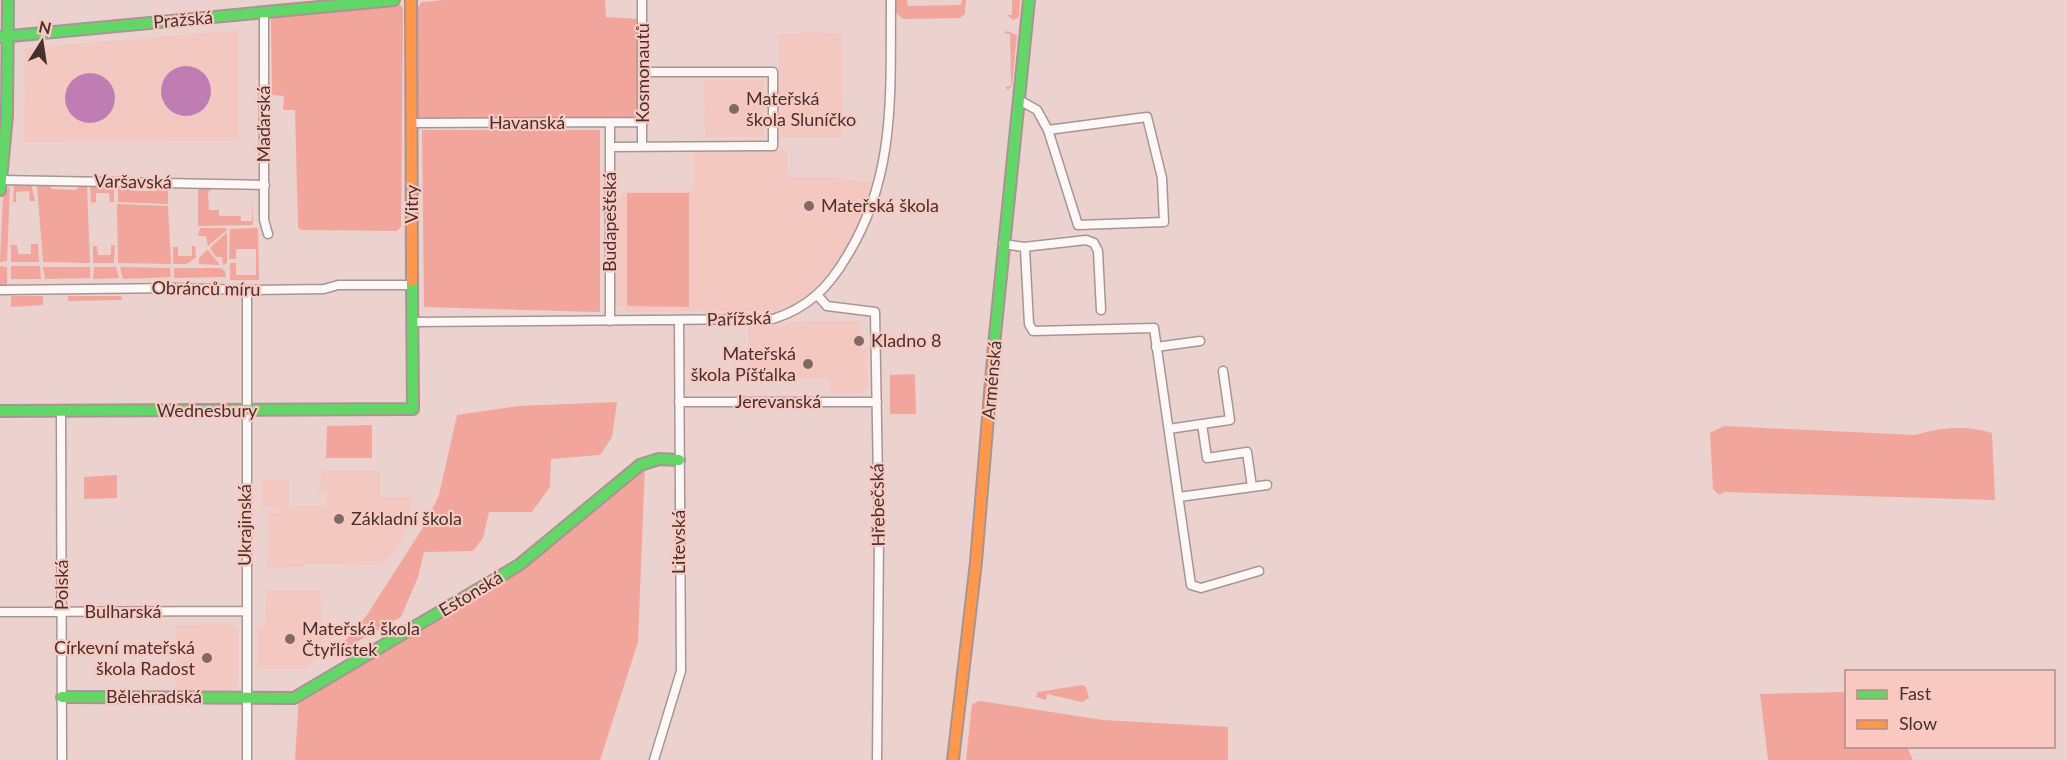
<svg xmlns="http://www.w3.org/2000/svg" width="2067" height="760" viewBox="0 0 2067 760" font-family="Lato,sans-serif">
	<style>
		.built { fill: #f2c8c1 }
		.green { fill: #f1a59b }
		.water { fill: #c07db3 }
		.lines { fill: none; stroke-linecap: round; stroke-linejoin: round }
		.street-casing { stroke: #a89592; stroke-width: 11 }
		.fast-casing { stroke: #a89592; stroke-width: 14 }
		.slow-casing { stroke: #a89592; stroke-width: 14 }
		.street { stroke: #fcf8f8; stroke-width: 8 }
		.fast { stroke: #63d668; stroke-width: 10 }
		.slow { stroke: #ff974d; stroke-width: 10 }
		.poi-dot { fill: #7f6a67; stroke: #f9c9c1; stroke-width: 2 }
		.labels { text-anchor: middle; stroke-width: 4.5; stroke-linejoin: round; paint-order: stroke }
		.street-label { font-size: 18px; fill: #45322f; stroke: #f9c9c1 }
		.poi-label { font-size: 18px; fill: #45322f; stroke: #f9c9c1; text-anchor: start }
	</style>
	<rect width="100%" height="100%" fill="#ecd2ce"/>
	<path class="built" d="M239 30V141L24 142 25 48Z
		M802 31 842 34 843 138H779V34H802Z
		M704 80H764V137H705Z
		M693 150H787L788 177H839V179L876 182 866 213 842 258 803 301 783 311 625 312 624 307H615V197H622V192L693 191Z
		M812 321H861V349H867L868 388 860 394H829V379H750L748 326H783V323Z
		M321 470H380V497H413L404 536 393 554 385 562 376 565 305 564 304 567 267 568 268 512 279 513V507H261V480H289V506H326V493H319Z
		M267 590H320L323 652 305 669H257V626H264Z
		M231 624 238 631V686L231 693H176V625Z"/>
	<path class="green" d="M445 0H605L606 17 639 19 641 115 637 119 420 120 416 115V9L422 2Z
		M896 0H907L908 6 961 5 962 0H966L965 14 960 18 903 19 895 12Z
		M1012 0H1020L1019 17 1013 20 1007 15H1012Z
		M399 5 402 6 403 12 401 227 397 231 301 230 298 227 295 110H283L284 96 272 95 271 19 276 15Z
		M1007 31 1017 35 1012 86 1008 90 1005 87 1011 86 1010 34 1004 33Z
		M422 130H600V312L424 307Z
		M14 184H34L32 187 35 201H30L29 191 16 192V202H13Z
		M10 185 7 261 0 262 3 197Z
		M48 185 52 189 75 190 81 185H87L90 263 43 262 37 186Z
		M90 185 114 186V202H110L109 193H96V202L91 203Z
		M118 186 125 188 127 186 132 191H156L161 187H168V204L118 202Z
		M198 187 214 188 208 192 209 210H219V216H241V221H252L253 197V225L198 226Z
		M627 193H689V307L627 306Z
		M117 204 168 206 171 264 118 263Z
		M200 228H225L227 230 208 246 206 236H198Z
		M258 228 259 280H230V263H236V275H256V249H236V259H229L230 229Z
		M227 232V263L223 265 222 257H216L210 248Z
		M31 244H38L39 262H11V245H17L18 254H31Z
		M111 245H115L114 263H93V246H97L98 255H111Z
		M192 246H195L196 257 187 264H173V247H178V256H192Z
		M207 250 209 251 220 265 199 264V258Z
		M0 266 7 267V288L0 286Z
		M11 266H40L41 279H11Z
		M43 267H90V278L45 279Z
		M94 267H116L119 278 93 279Z
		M120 267 170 268 171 277 123 279Z
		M174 268H221L225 271 226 277 174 278Z
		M11 296H43V305L11 307Z
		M68 296H121L123 300 68 301Z
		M915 374 916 414H890V375Z
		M617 402 612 437 600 455 551 459 550 487 532 512H489L483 538 473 551 424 552 418 577 401 617 332 656 367 615 424 526 439 495 457 415 519 406Z
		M372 425V458H326L327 426Z
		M1724 426 1915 435C1942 427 1966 425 1992 433L1995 500 1724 492 1719 495 1713 489 1710 433Z
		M645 465 638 642 600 760H295L299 695 455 608Z
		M117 475V498L84 499V477Z
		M1082 685 1086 687 1089 698 1082 702 1047 694 1046 700 1036 697 1038 692Z
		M1846 692V746L1907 747 1913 760H1768L1760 694Z
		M980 701 1103 720 1228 727V760H966L972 704Z"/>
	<path class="water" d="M161 91a25 25 0 1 1 50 0a25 25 0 1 1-50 0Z
		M65 98a25 25 0 1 1 50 0a25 25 0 1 1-50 0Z"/>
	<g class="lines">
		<g class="street-casing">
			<path id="street" d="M642 0V146
				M264 13V220L268 234
				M1019 100 1037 110 1048 130 1078 225 1164 222 1162 178 1147 117 1048 130
				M412 123 643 122
				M610 147 773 146V72H643
				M1 180 265 185
				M1003 244 1024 247 1025 249 1029 324 1033 331 1154 328 1191 585 1201 588 1259 571
				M1024 247 1086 240 1094 243 1098 251 1101 310
				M0 290 176 288 247 290 324 289 338 285H412
				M247 290V760
				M818 296 827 306 875 312 879 537 877 760
				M610 321V123
				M412 322 773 319C808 308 829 287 847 256 897 175 890 91 891 0
				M1156 347 1200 341
				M679 402H877
				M61 411 62 760
				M1202 424 1230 420 1223 371
				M1169 429 1202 424 1207 458 1247 452 1252 487
				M1179 497 1267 485
				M0 612 245 611
				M654 760 681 671 679 320"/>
		</g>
		<g class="fast-casing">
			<path id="fast" d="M0 37 394 0
				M0 190 7 115 8 0
				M994 345 1029 0
				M0 411 413 409 412 281
				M62 697 294 698 519 565 640 465 659 459 679 460"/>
		</g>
		<g class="slow-casing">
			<path id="slow" d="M411 0 412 281
				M953 760 976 562 994 345"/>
		</g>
		<use href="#street" class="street"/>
		<use href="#fast" class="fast"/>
		<use href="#slow" class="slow"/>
	</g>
	<g class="poi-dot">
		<circle cx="734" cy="109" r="6"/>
		<circle cx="809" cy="206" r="6"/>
		<circle cx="859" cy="341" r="6"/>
		<circle cx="808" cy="364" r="6"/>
		<circle cx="339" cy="519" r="6"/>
		<circle cx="290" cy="639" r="6"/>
		<circle cx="207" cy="658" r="6"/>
	</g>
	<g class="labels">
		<g class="street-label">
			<text transform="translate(183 20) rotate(-5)" y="6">Pražská</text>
			<text transform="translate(643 73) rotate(-90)" y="6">Kosmonautů</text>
			<text x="527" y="129">Havanská</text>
			<text transform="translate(264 124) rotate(-90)" y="6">Maďarská</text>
			<text transform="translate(133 182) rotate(1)" y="6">Varšavská</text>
			<text transform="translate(412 204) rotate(-90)" y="6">Vitry</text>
			<text transform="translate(610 222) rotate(-90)" y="6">Budapešťská</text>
			<text transform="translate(206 289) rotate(1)" y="6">Obránců míru</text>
			<text transform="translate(739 319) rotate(-2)" y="6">Pařížská</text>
			<text transform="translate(992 380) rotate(-85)" y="6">Arménská</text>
			<text x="778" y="408">Jerevanská</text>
			<text x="207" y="417">Wednesbury</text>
			<text transform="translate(878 505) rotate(-91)" y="6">Hřebečská</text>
			<text transform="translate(245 525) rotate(-90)" y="6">Ukrajinská</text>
			<text transform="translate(679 542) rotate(-90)" y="6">Litevská</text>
			<text transform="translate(62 585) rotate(-90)" y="6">Polská</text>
			<text transform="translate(471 594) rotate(-31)" y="6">Estonská</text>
			<text x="123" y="618">Bulharská</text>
			<text x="154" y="703">Bělehradská</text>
		</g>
		<g class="poi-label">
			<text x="746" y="105">Mateřská<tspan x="746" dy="21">škola Sluníčko</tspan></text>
			<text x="821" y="212">Mateřská škola</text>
			<text x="871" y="347">Kladno 8</text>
			<text x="796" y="360" text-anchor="end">Mateřská<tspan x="796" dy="21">škola Píšťalka</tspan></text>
			<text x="351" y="525">Základní škola</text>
			<text x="302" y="635">Mateřská škola<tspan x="302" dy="21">Čtyřlístek</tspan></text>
			<text x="195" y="654" text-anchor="end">Církevní mateřská<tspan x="195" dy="21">škola Radost</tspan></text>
		</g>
	</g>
	<rect x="1845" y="670" width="210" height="78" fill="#f9c9c1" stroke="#b18d87" stroke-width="1.5"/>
	<rect x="1857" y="690" width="30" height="9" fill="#63d668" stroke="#b18d87" stroke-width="1.5"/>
	<text x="1899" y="700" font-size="18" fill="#45322f">Fast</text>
	<rect x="1857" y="720" width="30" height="9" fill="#ff974d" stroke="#b18d87" stroke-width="1.5"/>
	<text x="1899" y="730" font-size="18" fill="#45322f">Slow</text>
	<g transform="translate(42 42) rotate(12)" stroke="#f9c9c1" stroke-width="4.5" paint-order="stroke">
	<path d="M0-4.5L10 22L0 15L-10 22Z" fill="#45322f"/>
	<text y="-9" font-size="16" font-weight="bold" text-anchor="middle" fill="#45322f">N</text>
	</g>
</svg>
